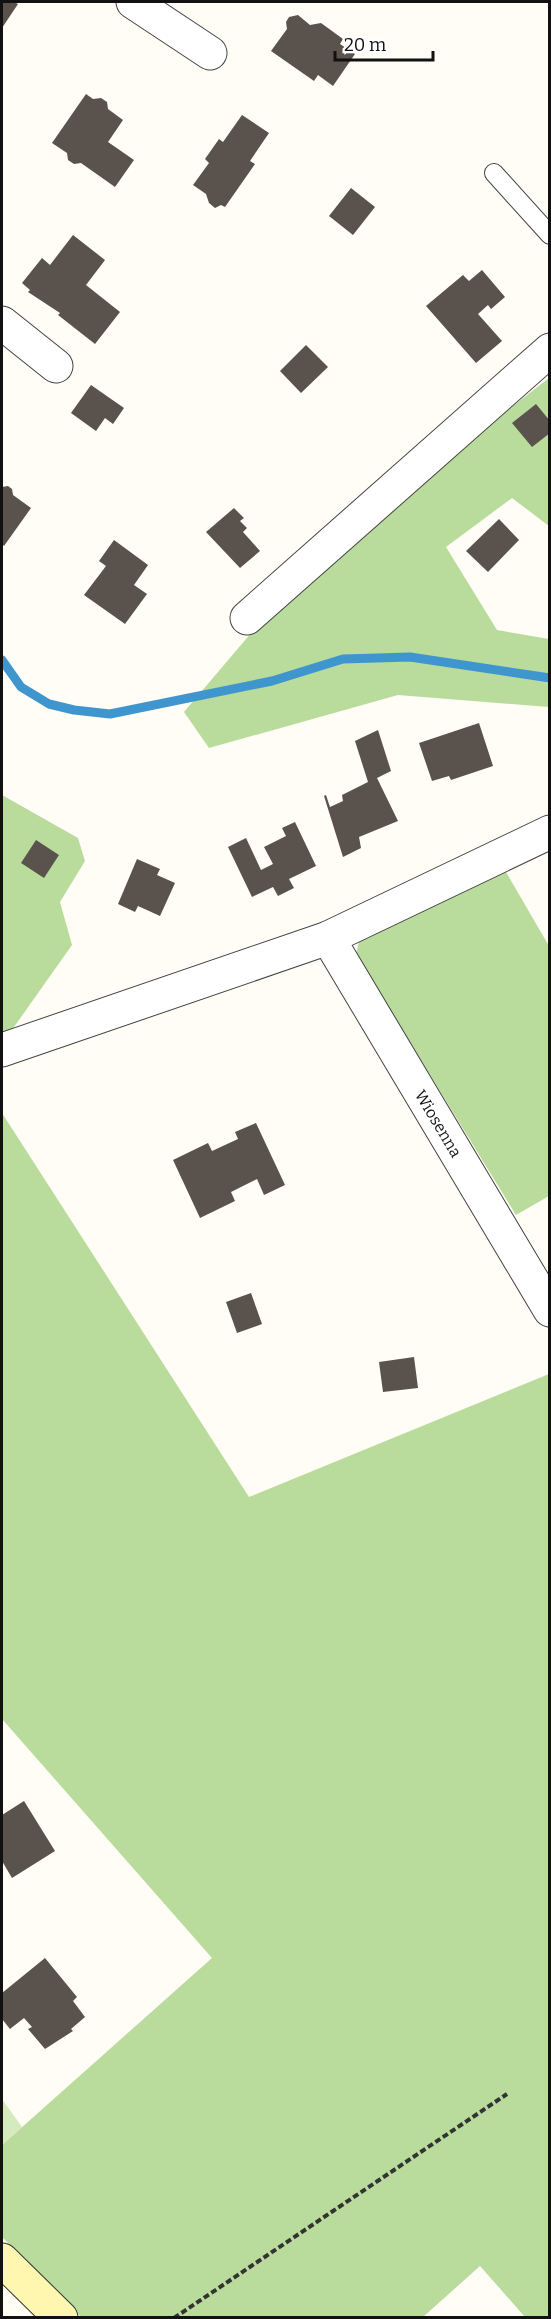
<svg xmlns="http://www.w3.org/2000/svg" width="551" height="2319" viewBox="0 0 551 2319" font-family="Bitter,serif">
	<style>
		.green { fill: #d5ebbd }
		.forest { fill: #b9dc9c }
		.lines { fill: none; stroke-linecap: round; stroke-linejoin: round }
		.stream { stroke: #3f96cf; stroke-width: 9 }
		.building { fill: #5a524d }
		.lane-casing { stroke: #444; stroke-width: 20 }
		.street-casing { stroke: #444; stroke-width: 35 }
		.secondary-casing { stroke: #333; stroke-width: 35 }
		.path { stroke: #333; stroke-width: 4; stroke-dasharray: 6 3; stroke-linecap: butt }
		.lane { stroke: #fff; stroke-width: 18 }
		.street { stroke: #fff; stroke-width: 33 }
		.secondary { stroke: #fff6b0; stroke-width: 33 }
		.labels { text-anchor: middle; stroke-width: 6; stroke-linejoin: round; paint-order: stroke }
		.street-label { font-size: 16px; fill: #111; stroke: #fff }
	</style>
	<rect width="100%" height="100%" fill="#fffdf5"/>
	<path class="green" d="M2 2099 22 2127 2 2145Z"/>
	<path class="forest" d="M549 378V526L512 498 446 547 497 630 549 639V707L398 695 209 748 184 712 268 613 349 533Z
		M2 795 78 838 85 861 60 902 72 945 2 1044Z
		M506 872 549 946V1196L516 1215 356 954 359 941Z
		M2 1113 249 1497 549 1374V2317H525L480 2266 423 2317H81L2 2237V2145L212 1958 2 1719Z"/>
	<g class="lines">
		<path class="stream" d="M2 660 21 687 49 704 74 710 110 714 272 681 343 659 410 657 550 678"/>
	</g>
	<path class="building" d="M2 2H14L18 4 2 28Z
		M298 15 310 25 321 23 343 39 340 44 355 54 333 86 318 75 314 81 271 51 287 29 286 22 289 17Z
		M86 94 93 99 101 98 107 102 108 109 123 120 108 142 134 160 115 187 81 163 74 164 68 160 67 153 52 143Z
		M242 115 269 133 250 161 255 164 225 207 221 205 215 208 209 203 206 194 193 185 209 163 205 159 219 139 223 142Z
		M351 188 375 207 353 235 329 216Z
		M73 235 105 260 86 285 120 312 95 344 58 315 60 313 28 292 30 290 22 283 42 258 50 265Z
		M482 270 505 297 491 309 488 305 478 314 502 341 476 363 426 306 463 275 469 281Z
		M306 345 328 367 301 393 280 371Z
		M91 385 124 408 113 424 105 418 96 431 71 413Z
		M536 404 550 421V433L532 447 512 423Z
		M8 486 12 489 13 495 31 508 4 546 2 544V487Z
		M234 508 244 518 240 521 247 528 243 532 260 551 240 568 206 532Z
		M499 519 519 540 488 572 466 551Z
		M114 540 148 565 134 585 147 594 125 624 84 595 106 566 99 561Z
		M479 723 493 766 451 780 449 776 432 781 419 743Z
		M378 730 391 771 377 778 398 821 359 837 361 848 343 857 324 796 326 795 330 807 343 801 342 795 368 782 355 741Z
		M295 822 316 866 289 879 294 888 278 896 273 887 252 897 228 847 246 838 261 870 273 864 264 847 286 836 282 828Z
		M36 840 59 855 44 878 21 863Z
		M137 859 160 869 157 875 175 883 160 916 138 906 135 912 118 904Z
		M256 1123 285 1185 264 1195 257 1179 231 1192 235 1201 200 1218 173 1160 208 1143 212 1151 238 1139 235 1132Z
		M251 1293 262 1324 237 1333 226 1302Z
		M414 1357 418 1388 383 1392 379 1362Z
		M24 1801 55 1851 12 1878 2 1861V1815Z
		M45 1958 77 1997 73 2001 85 2017 71 2029 73 2031 45 2049 28 2029 32 2027 24 2018 10 2029 2 2019V1993Z"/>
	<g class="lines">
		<g class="lane-casing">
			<path id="lane" d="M494 173 550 235"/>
		</g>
		<g class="street-casing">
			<g id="street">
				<path d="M133 2 210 53"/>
				<path d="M2 323 56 366"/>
				<path d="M247 618 550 350"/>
				<path id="s1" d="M328 938 550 1310"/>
				<path d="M2 1050 328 938 550 832"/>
			</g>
		</g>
		<g class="secondary-casing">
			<path id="secondary" d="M2 2260 61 2318"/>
		</g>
		<path class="path" d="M174 2318 507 2094"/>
		<use href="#lane" class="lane"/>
		<use href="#street" class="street"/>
		<use href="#secondary" class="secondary"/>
	</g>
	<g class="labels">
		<g class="street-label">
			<text dy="6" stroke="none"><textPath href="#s1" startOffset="216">Wiosenna</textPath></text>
		</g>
	</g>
	<rect width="551" height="2319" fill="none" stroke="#111111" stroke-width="6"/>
	<path d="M335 51v9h98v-9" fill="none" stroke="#111111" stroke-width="3"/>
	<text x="344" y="51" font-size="18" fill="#111111" stroke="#ffffff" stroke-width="4.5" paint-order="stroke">20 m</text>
</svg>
